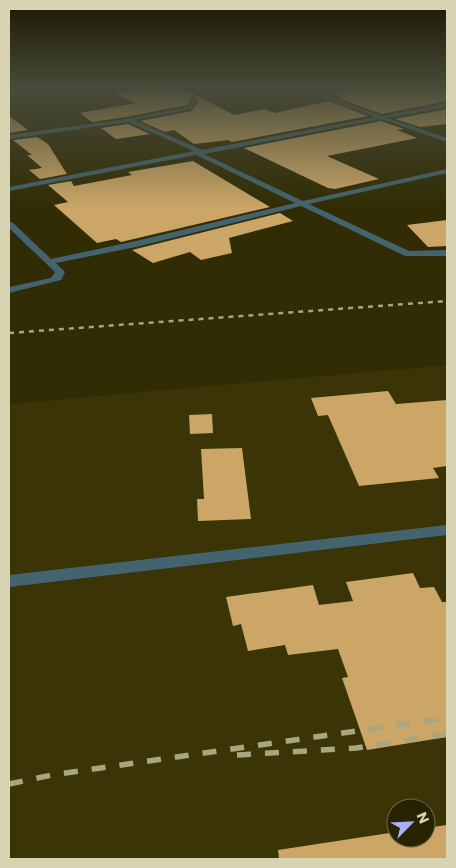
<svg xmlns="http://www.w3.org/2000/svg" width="456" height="868" viewBox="0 0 456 868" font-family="Poppins,sans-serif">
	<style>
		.built { fill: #3a3406; fill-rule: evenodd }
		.building { fill: #cba666 }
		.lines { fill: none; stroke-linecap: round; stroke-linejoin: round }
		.minor { fill: #43646f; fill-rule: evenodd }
		.rail-far1 { stroke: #aaa581; stroke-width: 2.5; stroke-dasharray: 5 5; stroke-linecap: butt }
		.rail { stroke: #aaa581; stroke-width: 5.5; stroke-dasharray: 14 14; stroke-linecap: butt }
	</style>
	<rect width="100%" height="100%" fill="#312c04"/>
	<path class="built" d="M447 365V859H9V404ZM396 808H426V838H396Z"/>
	<path class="building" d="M155 87H163L171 91 184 89 234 115 265 109 275 113 328 101 368 116 232 142 228 140 194 144 174 130 165 132 140 121 192 111 198 101 194 96 191 97 187 105 126 117 92 122 80 113 136 103 114 93Z
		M373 87H447V101L382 114 340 99 343 98 334 92Z
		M447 109V124L420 127 395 119Z
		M9 116 28 130 9 133Z
		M381 121 404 129 397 130 417 138 327 156 379 179 335 189 328 188 244 148Z
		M128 124 150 134 116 139 101 128Z
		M37 137 48 144 67 174 40 179 29 170 42 168 27 155H32L13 140Z
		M193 161 270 207 121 242 116 239 97 243 54 205 68 202 48 185 71 181 74 186 132 175 128 172Z
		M280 213 293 221 229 238 232 253 201 260 190 252 153 263 132 250Z
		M447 220V246L428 247 407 225Z
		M388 391 396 404 447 400V466L433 468 439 478 359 486 328 415 318 416 311 398Z
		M212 414 213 433 190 434 189 415Z
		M242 448 251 519 198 521 197 499H204L201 449Z
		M413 573 420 588 434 587 442 602H447V737L367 750 342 678 348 677 338 649 288 655 285 645 248 651 241 624 233 626 226 597 313 585 319 605 353 601 346 582Z
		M447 825V859H279L278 850 396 832V838H426V828Z"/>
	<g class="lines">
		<path class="minor" d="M59 87H72L9 97V93Z
			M295 87H302L382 116 447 103V107L388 118 447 138V142L381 119 204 154 303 201 447 169V173L309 204 409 251 447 250V256H405L301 206 136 247 56 263 65 272 61 280 9 293V287L51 278 55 272 9 228V222H12L51 259 136 241 295 203 196 155 9 191V187L194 151 128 122 9 139V135L126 119 188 107 193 98 196 100 192 109 134 120 202 150 375 117Z
			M447 525V535L9 587V575Z"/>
		<path class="rail-far1" d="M9 333 447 301"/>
		<path class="rail" d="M237 755 356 748 447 734
			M9 784 52 775 447 718"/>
	</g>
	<linearGradient id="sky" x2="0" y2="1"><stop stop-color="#1b1802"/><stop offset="0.42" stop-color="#484b3a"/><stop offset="1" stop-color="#484b3a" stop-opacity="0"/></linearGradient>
	<rect width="456" height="208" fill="url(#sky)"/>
	<rect width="456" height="868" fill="none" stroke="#d8d3b1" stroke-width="20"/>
	<g transform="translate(411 823) rotate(66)"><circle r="24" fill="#282200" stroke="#6e6947"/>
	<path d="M0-4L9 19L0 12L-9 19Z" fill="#abaffb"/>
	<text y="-8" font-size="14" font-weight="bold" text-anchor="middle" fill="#d8d3b1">N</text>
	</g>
</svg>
